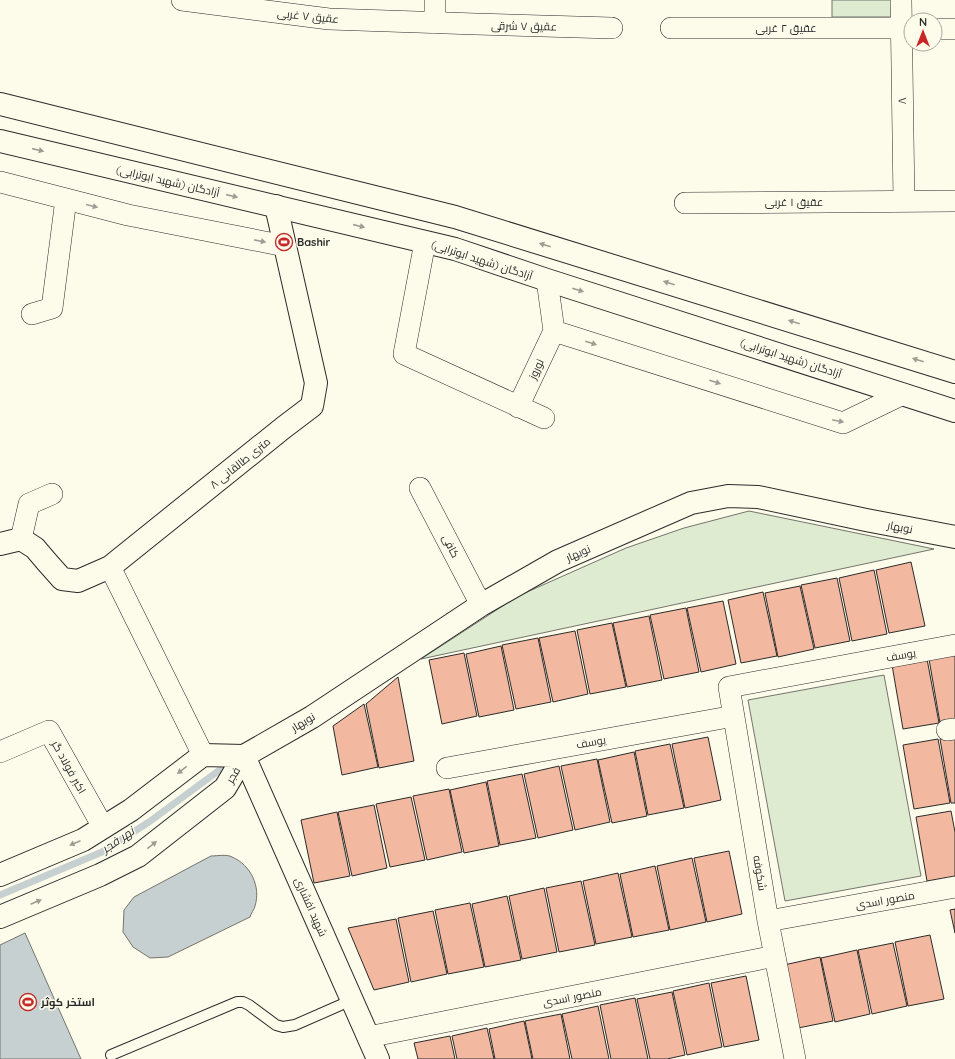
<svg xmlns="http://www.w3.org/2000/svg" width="955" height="1059" viewBox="0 0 955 1059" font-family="Quicksand,Cairo,sans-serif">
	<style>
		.green { fill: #deebd1; stroke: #74746e }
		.water { fill: #c7d0d0; stroke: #74746e }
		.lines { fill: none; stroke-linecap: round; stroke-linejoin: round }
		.stream { stroke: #c7d0d0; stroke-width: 7 }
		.building { fill: #f2b8a0; stroke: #2b2b2b }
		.service-casing { stroke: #2b2b2b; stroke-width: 12 }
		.minor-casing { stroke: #2b2b2b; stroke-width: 22 }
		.tertiary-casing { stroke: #2b2b2b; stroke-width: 24 }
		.secondary-casing { stroke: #2b2b2b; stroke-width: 24 }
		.service { stroke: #fdfbea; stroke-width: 10 }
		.minor { stroke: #fdfbea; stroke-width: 21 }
		.tertiary { stroke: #fdfbea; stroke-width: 22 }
		.secondary { stroke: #fdfbea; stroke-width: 22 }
		.oneway { fill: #9e9d94 }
		.labels { text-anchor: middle; stroke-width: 3; stroke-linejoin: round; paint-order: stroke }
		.street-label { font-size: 11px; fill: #2b2b2b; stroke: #fdfbea }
		.poi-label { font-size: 11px; font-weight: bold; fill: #2b2b2b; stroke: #fdfbea; text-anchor: start }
		.water-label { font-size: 12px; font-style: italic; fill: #2b2b2b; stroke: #fdfbea }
	</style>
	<rect width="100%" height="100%" fill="#fdfbea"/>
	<path class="green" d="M832 0H895V17H832Z
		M749 511 934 549 421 659 518 596 626 548 684 528Z
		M884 675 921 876 785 901 748 700Z"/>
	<path class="water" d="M211 856C217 856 227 854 232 857 251 865 261 887 255 906 254 910 251 913 250 917L168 957 150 958 133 947 123 932 124 910 134 897Z
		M25 933 81 1059H0V945Z"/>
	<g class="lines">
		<path class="stream" d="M0 895 102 852 149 822 225 766"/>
	</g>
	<path class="building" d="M911 562 925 626 889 633 876 570Z
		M874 570 887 634 852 641 839 578Z
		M837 578 850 641 815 648 801 585Z
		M800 586 814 649 778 657 765 593Z
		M763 592 777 656 741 663 728 600Z
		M723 601 736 664 701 672 687 608Z
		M686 608 699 672 664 679 650 615Z
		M649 616 662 680 627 687 613 623Z
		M612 623 626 687 590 694 577 630Z
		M575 631 588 694 553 702 539 638Z
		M538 638 551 702 516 709 502 645Z
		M501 646 514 710 479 717 466 654Z
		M464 653 477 716 442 724 429 660Z
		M955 655V721L940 723 929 659Z
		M927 659 939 723 903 729 892 665Z
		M398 677 414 761 379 768 366 704Z
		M364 704 378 767 342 775 333 726Z
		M708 737 721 800 685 808 672 744Z
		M955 737V803H951L940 739Z
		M938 739 950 803 914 809 903 745Z
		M670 744 684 808 648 815 635 751Z
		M634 752 647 816 612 823 598 760Z
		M597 759 610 822 575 830 561 766Z
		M559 766 573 830 538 838 524 774Z
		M522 774 536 838 500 845 487 781Z
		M486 782 499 846 464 853 450 790Z
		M449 789 462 852 427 860 413 796Z
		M411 797 425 860 390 867 376 804Z
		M374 805 387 868 352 876 338 812Z
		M951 811 955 832V876L927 881 916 817Z
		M337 812 350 876 314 883 301 820Z
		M729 851 742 914 707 922 694 858Z
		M692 858 706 922 670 930 657 866Z
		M655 866 669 930 633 937 620 874Z
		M618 873 632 937 596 944 583 881Z
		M581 881 595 945 559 952 546 888Z
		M544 888 557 952 522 959 509 896Z
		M507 896 521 960 485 967 472 904Z
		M470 903 484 967 448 974 435 910Z
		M955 909V933L950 910Z
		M433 911 447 974 411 982 398 918Z
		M396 919 409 982 374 990 348 928Z
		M930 935 944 999 908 1006 895 942Z
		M893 943 907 1006 872 1014 858 950Z
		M857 950 870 1014 835 1022 821 958Z
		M820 957 833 1021 798 1028 784 965Z
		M746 976 759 1040 724 1047 711 983Z
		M709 983 722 1047 687 1055 673 991Z
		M672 992 685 1055 667 1059H650L637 999Z
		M635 998 648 1059H611L600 1005Z
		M598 1006 609 1059H572L562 1014Z
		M561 1014 570 1059H533L525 1021Z
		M524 1021 532 1059H495L489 1029Z
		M487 1028 494 1059H457L452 1036Z
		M450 1036 455 1059H418L414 1043Z"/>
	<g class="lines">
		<g class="service-casing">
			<path id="service" d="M111 1055 237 1002H243L249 1005 276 1025 283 1027 295 1025 352 1000"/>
		</g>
		<g class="minor-casing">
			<path id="minor" d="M182 0 329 19 476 24 612 28
				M901 0 904 201
				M435 23V0
				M671 28H911
				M935 29H955
				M0 182 128 215 285 246
				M685 203 955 201
				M425 242 404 354 544 418
				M547 280 554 331
				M32 314 52 308 66 199
				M554 331 843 423 903 394
				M518 407 554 331
				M420 488 481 605
				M21 539 29 504 52 494
				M110 567 203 755
				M947 730 955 729
				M0 752 49 731 103 827
				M447 768 734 716
				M768 921 955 887
				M368 1037 775 956
				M795 1059 768 921 729 687 955 645"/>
		</g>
		<g class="tertiary-casing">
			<path id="tertiary" d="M0 544 21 539 35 548 46 561 62 579 78 581 110 567 283 428 312 406 316 383 276 206
				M244 756 378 1059
				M0 875 83 840 131 810 203 755 244 756
				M0 917 100 875 138 856 225 788 244 756 312 717 481 605 558 561 691 503 728 496 758 497 866 520 955 537"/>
		</g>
		<g class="secondary-casing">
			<path id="secondary" d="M0 104 455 217 955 372
				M0 141 455 249 547 280 955 411"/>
		</g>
		<use href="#service" class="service"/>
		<use href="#minor" class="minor"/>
		<use href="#tertiary" class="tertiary"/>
		<use href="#secondary" class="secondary"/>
	</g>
	<defs><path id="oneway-solid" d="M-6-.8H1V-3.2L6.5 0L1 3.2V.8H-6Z"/></defs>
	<g class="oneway">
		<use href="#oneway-solid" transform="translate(38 150) rotate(13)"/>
		<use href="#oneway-solid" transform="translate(232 196) rotate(13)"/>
		<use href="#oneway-solid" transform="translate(92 206) rotate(14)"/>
		<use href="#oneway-solid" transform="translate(359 226) rotate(13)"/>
		<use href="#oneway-solid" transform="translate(260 241) rotate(11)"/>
		<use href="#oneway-solid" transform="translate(545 245) rotate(-163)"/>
		<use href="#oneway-solid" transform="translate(669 283) rotate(-163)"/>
		<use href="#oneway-solid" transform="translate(578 290) rotate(18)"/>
		<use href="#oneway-solid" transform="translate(794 322) rotate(-163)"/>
		<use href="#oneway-solid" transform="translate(591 343) rotate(18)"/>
		<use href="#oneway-solid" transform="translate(918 360) rotate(-163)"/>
		<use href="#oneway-solid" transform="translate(715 382) rotate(18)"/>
		<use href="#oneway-solid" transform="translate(838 421) rotate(12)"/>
		<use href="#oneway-solid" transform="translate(182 770) rotate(142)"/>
		<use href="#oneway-solid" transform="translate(75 843) rotate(157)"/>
		<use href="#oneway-solid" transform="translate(152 845) rotate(-38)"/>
		<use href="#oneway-solid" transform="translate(36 902) rotate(-23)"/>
	</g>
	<defs>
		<g id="stadium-ring" transform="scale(0.9)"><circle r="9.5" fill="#fdfbea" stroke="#c62828" stroke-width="1.5"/><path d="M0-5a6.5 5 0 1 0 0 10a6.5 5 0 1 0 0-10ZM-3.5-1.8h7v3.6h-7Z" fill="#c62828"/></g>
	</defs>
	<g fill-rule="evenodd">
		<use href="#stadium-ring" x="284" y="242"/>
		<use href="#stadium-ring" x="28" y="1002"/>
	</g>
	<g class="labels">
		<g class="street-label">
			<text transform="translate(308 16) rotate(6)" y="4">عقیق ۷ غربی</text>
			<text transform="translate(524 26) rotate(1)" y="4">عقیق ۷ شرقی</text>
			<text x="786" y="32">عقیق ۲ غربی</text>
			<text transform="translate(902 101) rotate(-91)" y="4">۸</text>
			<text transform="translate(168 181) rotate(13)" y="4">آزادگان (شهید ابوترابی)</text>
			<text x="794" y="206">عقیق ۱ غربی</text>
			<text transform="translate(482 260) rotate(18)" y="4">آزادگان (شهید ابوترابی)</text>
			<text transform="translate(791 358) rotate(18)" y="4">آزادگان (شهید ابوترابی)</text>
			<text transform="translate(536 369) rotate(-65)" y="4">نوروز</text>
			<text transform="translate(240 463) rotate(-39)" y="4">۸ متری طالقانی</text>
			<text transform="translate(900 527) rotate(11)" y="4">نوبهار</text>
			<text transform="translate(451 546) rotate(63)" y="4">کافی</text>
			<text transform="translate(578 553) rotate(-24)" y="4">نوبهار</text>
			<text transform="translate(901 655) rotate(-10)" y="4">یوسف</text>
			<text transform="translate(303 722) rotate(-31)" y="4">نوبهار</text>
			<text transform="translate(591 742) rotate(-10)" y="4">یوسف</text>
			<text transform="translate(69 767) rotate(61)" y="4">اکبر فولاد گر</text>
			<text transform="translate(233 775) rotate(-59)" y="4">فجر</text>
			<text transform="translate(760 873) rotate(81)" y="4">شکوفه</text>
			<text transform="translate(885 900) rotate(-10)" y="4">منصور اسدی</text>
			<text transform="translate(311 907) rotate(66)" y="4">شهید افشاری</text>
			<text transform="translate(572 997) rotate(-11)" y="4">منصور اسدی</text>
		</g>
		<g class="poi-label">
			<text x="297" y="246">Bashir</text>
			<text x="41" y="1006">استخر کوثر</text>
		</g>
		<g class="water-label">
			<text transform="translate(118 840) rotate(-34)" y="4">نهر فجر</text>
		</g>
	</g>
	<g transform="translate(923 32)"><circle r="19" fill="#fdfbea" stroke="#a9a89e"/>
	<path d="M0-3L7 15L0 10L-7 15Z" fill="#c62828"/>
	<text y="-6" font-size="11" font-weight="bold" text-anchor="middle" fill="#2b2b2b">N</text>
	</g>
</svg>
